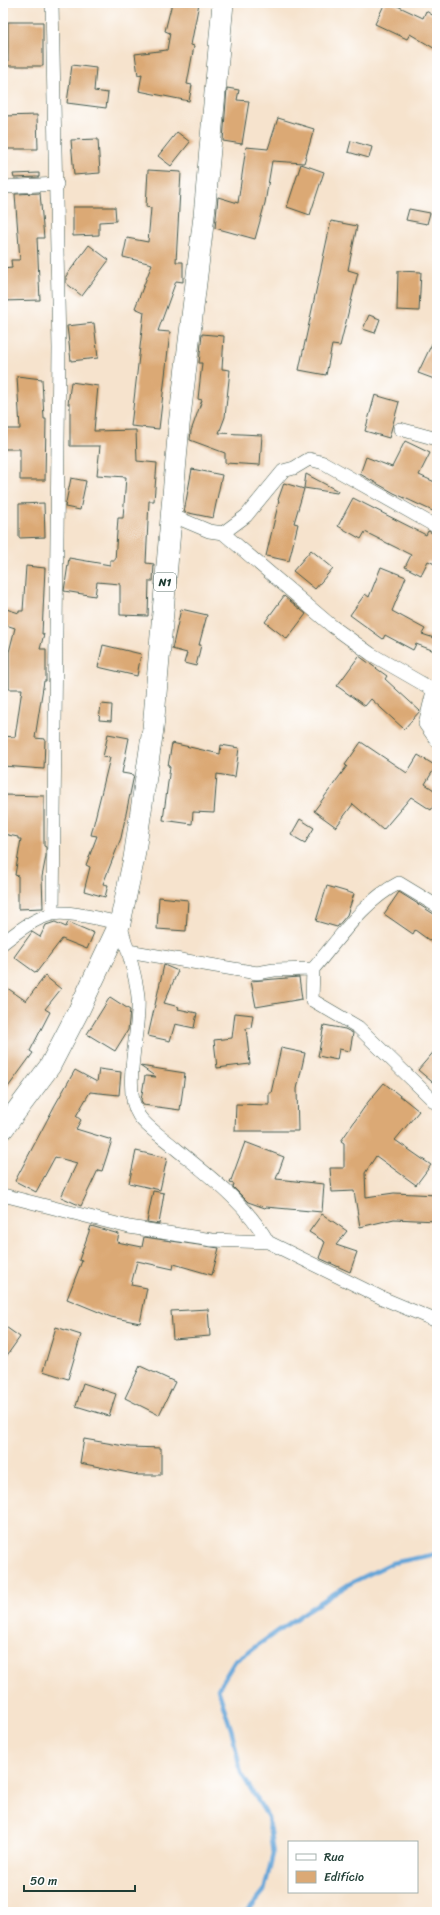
<svg xmlns="http://www.w3.org/2000/svg" width="440" height="1915" viewBox="0 0 440 1915" font-family="Sriracha,sans-serif">
	<style>
		.lines { fill: none; stroke-linecap: round; stroke-linejoin: round }
		.stream { stroke: #65a5d8; stroke-width: 4.5 }
		.building { fill: #dba975 }
		.street-casing { stroke: #3f564b; stroke-width: 14 }
		.primary-casing { stroke: #3f564b; stroke-width: 22 }
		.street { stroke: #fff; stroke-width: 13 }
		.primary { stroke: #fff; stroke-width: 21 }
		.labels { text-anchor: middle; stroke-width: 4; stroke-linejoin: round; paint-order: stroke }
		.shield { fill: #fff; stroke: #627771; stroke-width: 1 }
		.shield-label { font-size: 11px; font-weight: bold; fill: #1f3d34 }
	</style>
	<rect width="100%" height="100%" fill="#fff"/>
	<filter id="ink" filterUnits="userSpaceOnUse"><feTurbulence type="fractalNoise" baseFrequency=".025" numOctaves="2"/><feDisplacementMap in="SourceGraphic" scale="8" xChannelSelector="R" yChannelSelector="G"/><feConvolveMatrix kernelMatrix="1 2 1 2 8 2 1 2 1" color-interpolation-filters="sRGB"/></filter>
	<filter id="wash" filterUnits="userSpaceOnUse"><feTurbulence type="fractalNoise" baseFrequency=".012" numOctaves="4" result="noise"/><feDisplacementMap in="SourceGraphic" scale="16" xChannelSelector="R" yChannelSelector="G"/><feGaussianBlur stdDeviation="0.9" result="paint"/><feColorMatrix in="noise" values="0 0 0 0 0 0 0 0 0 0 0 0 0 0 0 0 0 1.4 0 .05"/><feComposite in="paint" operator="in"/></filter>
	<g filter="url(#wash)">
		<rect width="100%" height="100%" fill="#f6e3cd"/>
		<g class="lines">
			<path class="stream" d="M247 1912 264 1891 273 1854 268 1817 241 1773 232 1732 218 1689 235 1661 308 1610 351 1583 392 1563 437 1554"/>
		</g>
		<g id="blocks">
			<path class="building" d="M172 3H199L191 45 194 46 187 84 192 85 189 101 139 91 142 74 138 75 135 54 167 50 170 33 165 31Z
				M385 3H391L423 18 426 11 437 18V50L410 34 407 39 375 24Z
				M8 22H43V66H8Z
				M72 65 96 68 94 91 108 93 106 108 67 103Z
				M227 88 239 90 237 100 249 101 242 144 223 141Z
				M37 115 38 149H3V116Z
				M278 118 314 129 304 163 272 161 265 203 255 239 215 228 218 197 238 203 246 147 268 149Z
				M177 132 190 142 171 166 158 156Z
				M98 139 100 173 74 175 71 140Z
				M351 141 372 147 369 158 348 152Z
				M301 164 324 172 310 215 287 207Z
				M148 170 181 172 176 262H183V282L176 281 158 331 170 332 159 429 131 426 144 312 135 308 152 264 123 257 127 238 148 242 151 208 146 207Z
				M39 173V177L14 178 13 174Z
				M40 193 44 238H37L40 300 3 301V269L12 268 11 260H20L15 194Z
				M73 207H115L116 221 99 222V235L73 236Z
				M409 209 430 213 427 224 406 220Z
				M331 221 357 226 348 270 358 273 340 346 332 345 326 375 299 370Z
				M89 245 109 260 82 296 66 283V276Z
				M398 271 421 272 419 311 397 310Z
				M369 315 380 319 375 333 363 329Z
				M94 323 98 358 71 361 67 326Z
				M437 333V380L418 373Z
				M202 334 224 336 222 369 230 370 225 417 219 433 262 435 260 465 225 463V453L190 440 191 431 202 400 198 399 202 363H199Z
				M17 376 42 379 44 419H46L45 480H20V449H3V429H20Z
				M71 382 98 386 94 431 136 430 137 461 157 463 154 501H149L146 563 154 564 153 581H149L148 616 120 615V584L97 582 95 596 64 591 69 558 110 565V560H115L118 518H123L126 477 97 475 100 446H70V404H68Z
				M375 395 399 402 389 438 365 431Z
				M405 441 430 453 419 475 437 483V518L435 517 437 513 394 493 360 474 366 457 392 467Z
				M192 469 222 475 213 518 184 512Z
				M306 474 338 491 337 493 304 488Z
				M71 478 86 481 80 510 65 507Z
				M284 483 304 489 294 523 298 524 289 561 266 556 279 501 278 500Z
				M353 498 426 535 428 531 437 535V565L428 561 421 575 405 567 411 555 365 532 361 539 338 526Z
				M44 503 45 537 19 538V504Z
				M311 550 333 568 315 589 293 571Z
				M26 566 45 568 42 634H44L40 649H46V681H44L35 738 45 739 44 769 3 766V736L15 737 22 689H9V652L15 628 3 624V608L19 613V611H23Z
				M381 567 406 577 392 611 425 629 422 634 437 639V652L416 644 413 650 385 635 383 639 350 615 365 594 369 597Z
				M284 596 306 614 287 639 265 622Z
				M181 609 207 615 199 645H201L196 666 184 663 187 653 172 649Z
				M103 645 141 654 137 676 98 667Z
				M359 656 387 676 385 679 420 711 404 729 371 699 365 706 337 686Z
				M101 704 112 705 111 721 99 720Z
				M108 734 129 738 122 773 134 775 121 838 103 884 108 885 105 897 84 891 90 867 86 865 97 836 91 835 110 758 103 757Z
				M361 742 407 773 418 755 436 766 425 784 437 792V800L431 810 411 797 383 830 353 804 336 827 314 811 347 766 345 765Z
				M172 743 220 754 221 745 239 748 235 777 217 774 214 813 193 812 192 824 163 820 170 767 168 766Z
				M3 795 44 796V846L46 847V856L42 877 43 908 18 909V876L15 875 21 839H18V837L3 834Z
				M300 819 314 828 305 843 291 835Z
				M327 886 354 894 347 915 337 927 316 921Z
				M399 892 437 916V946L415 930 413 934 384 914Z
				M159 897 188 900 186 931 157 929Z
				M55 922 66 927 68 922 94 933 87 949 62 939 36 973 14 957 32 932 40 937 46 925Z
				M164 965 178 971 164 1003 179 1007 178 1009 197 1013 194 1028 175 1024 170 1041 148 1036Z
				M45 976 61 989 45 1009 50 1012 30 1051 33 1053 3 1094V985L26 1001Z
				M299 977 302 999 256 1007 251 981Z
				M110 997 130 1010 128 1030 115 1051 87 1034Z
				M235 1013 253 1015 251 1028H246L250 1064 217 1068 214 1040 232 1038Z
				M324 1025 345 1029 353 1033 350 1051 339 1049 337 1060 318 1056Z
				M281 1048 305 1053 297 1089 298 1131H235L236 1104 269 1105V1093H271Z
				M437 1048V1086L418 1070Z
				M140 1066 185 1073 180 1110 143 1105 141 1100 145 1076 156 1077Z
				M99 1069 121 1072 119 1095 90 1092 76 1116 81 1120 76 1129 112 1140 102 1171 98 1170 81 1206 61 1197 77 1163 55 1157 36 1192 15 1181 55 1105 75 1070 97 1082Z
				M384 1083 419 1111 395 1140 431 1165 416 1185 376 1156 365 1173 366 1197 394 1193 437 1195V1221L394 1219 360 1227 354 1191 332 1192 330 1168H344V1143L341 1141 368 1102Z
				M245 1142 284 1157 276 1179 324 1184 322 1212 266 1207 265 1208 248 1202 233 1187 234 1184 230 1183Z
				M136 1151 167 1158 160 1190 129 1183Z
				M153 1191 164 1193 159 1224 147 1222Z
				M322 1214 347 1231 336 1245 357 1252 350 1272 319 1258 325 1242 309 1232Z
				M91 1226 119 1234 117 1242 142 1247 144 1237 219 1248 212 1275 174 1264 173 1269 137 1261 131 1285 147 1288 140 1323 111 1317 67 1299 82 1261 79 1260Z
				M208 1309 210 1336 173 1339 171 1311Z
				M3 1325 20 1337 3 1361Z
				M56 1327 81 1335 68 1379 43 1371Z
				M140 1366 175 1382 159 1415 125 1398Z
				M83 1383 116 1394 109 1416 76 1406Z
				M84 1439 130 1447 161 1448V1475H138L80 1463Z"/>
		</g>
	</g>
	<g filter="url(#ink)">
		<use href="#blocks" fill-opacity="0" stroke="#3f564b" stroke-width="1"/>
		<g class="lines">
			<g class="street-casing">
				<path id="street" d="M52 3 59 348 53 913
					M3 187 57 184
					M400 429 437 439
					M171 515 209 531 223 533 246 516 283 471 294 468 309 459 324 463 437 527
					M223 533 332 626 371 654 437 692
					M433 691 425 724 437 741
					M3 943C17 932 34 918 53 914 67 910 104 920 120 923 126 946 136 973 138 997 141 1030 121 1088 139 1116 147 1128 164 1138 175 1148 209 1176 246 1203 268 1242
					M128 951 257 973 274 970 313 969 312 1000 358 1027 437 1104
					M313 969C339 939 363 901 399 883L437 906
					M3 1195 129 1227 212 1240 268 1242 382 1298 437 1321"/>
			</g>
			<g class="primary-casing">
				<path id="primary" d="M3 1129 50 1066 79 1010 120 923 134 858 153 729 179 425 204 216 223 3"/>
			</g>
			<use href="#street" class="street"/>
			<use href="#primary" class="primary"/>
		</g>
	</g>
	<g class="labels">
		<rect class="shield" x="154" y="573" width="22" height="18" rx="3"/>
		<g class="shield-label">
			<text x="165" y="586">N1</text>
		</g>
	</g>
	<rect width="440" height="1915" fill="none" stroke="#fff" stroke-width="16"/>
	<rect x="288" y="1841" width="130" height="52" fill="#ffffff" stroke="#a5b1ae"/>
	<rect x="296" y="1854" width="20" height="6" fill="#ffffff" stroke="#a5b1ae"/>
	<text x="324" y="1861" font-size="12" fill="#1f3d34">Rua</text>
	<rect x="296" y="1871" width="20" height="12" fill="#dba975" stroke="#a5b1ae"/>
	<text x="324" y="1881" font-size="12" fill="#1f3d34">Edifício</text>
	<path d="M24 1885v6h111v-6" fill="none" stroke="#1f3d34" stroke-width="2"/>
	<text x="30" y="1885" font-size="12" fill="#1f3d34" stroke="#ffffff" stroke-width="3" paint-order="stroke">50 m</text>
</svg>
